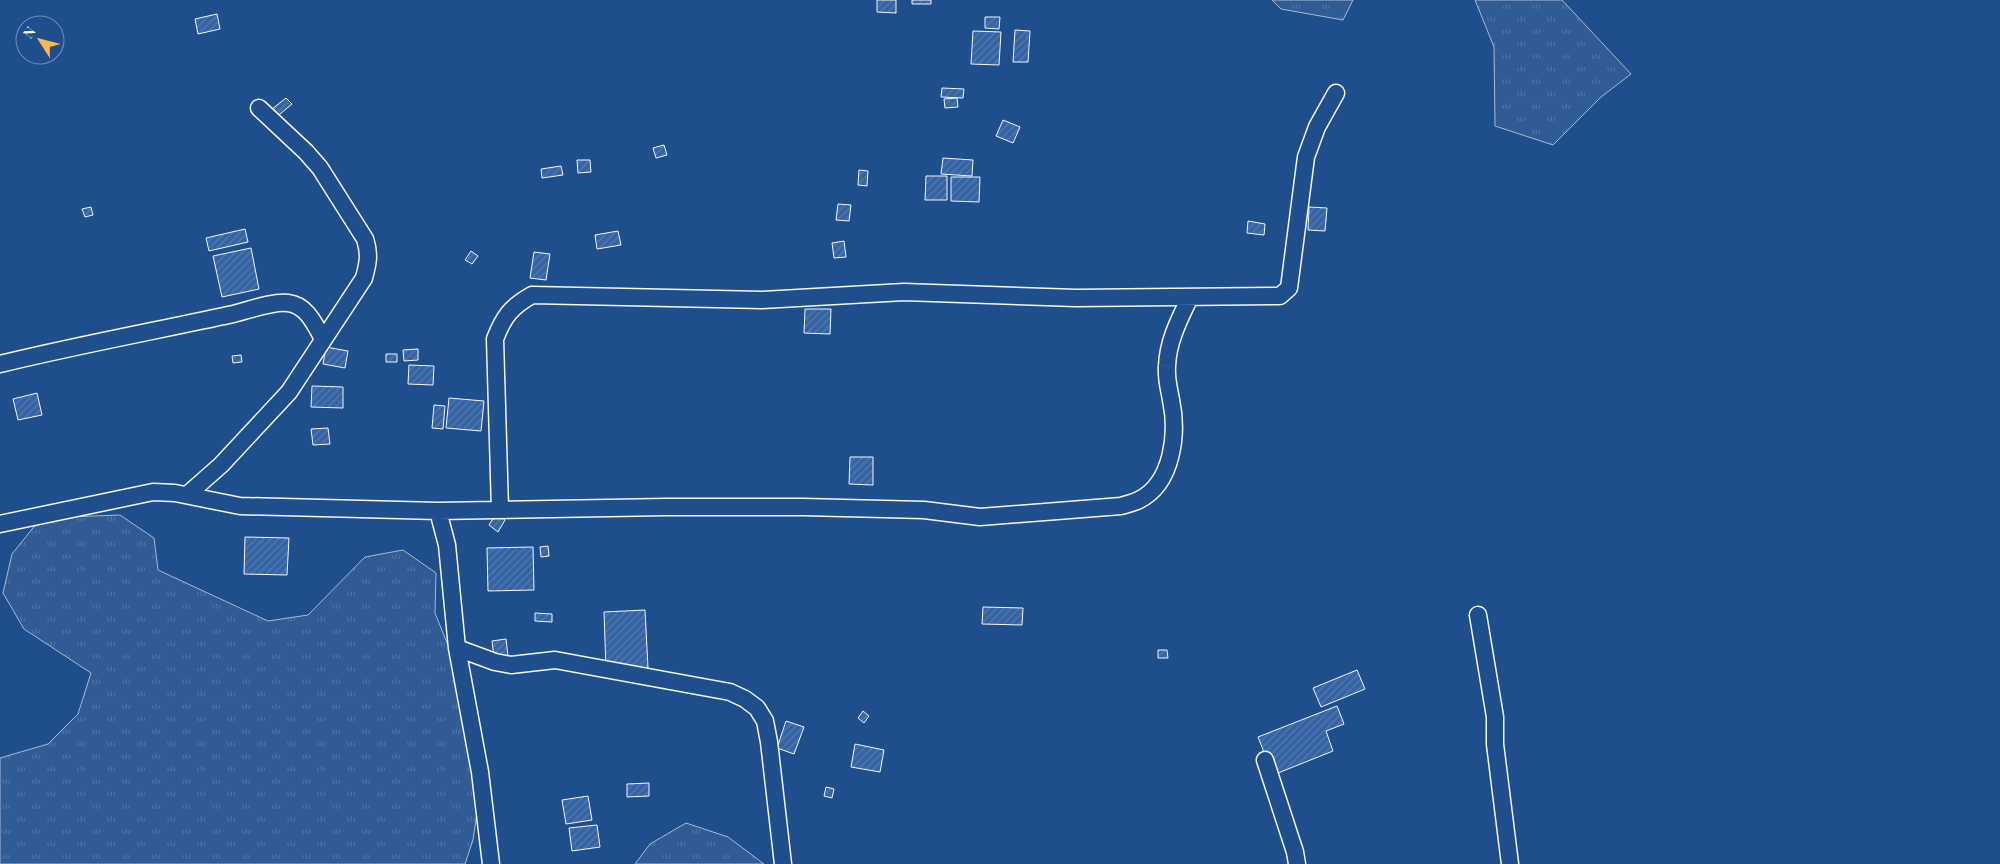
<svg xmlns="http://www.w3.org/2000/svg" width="2000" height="864" viewBox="0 0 2000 864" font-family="'Playfair Display',serif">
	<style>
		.grass { fill: url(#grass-tufts); stroke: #a8bbd7 }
		.building { fill: url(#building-hatch); stroke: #f2f6ff }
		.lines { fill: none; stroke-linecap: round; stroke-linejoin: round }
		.minor-casing { stroke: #f2f6ff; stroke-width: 19 }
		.minor { stroke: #1f4e8c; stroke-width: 16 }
	</style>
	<defs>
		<pattern id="grass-tufts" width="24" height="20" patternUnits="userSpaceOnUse" patternTransform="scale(1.25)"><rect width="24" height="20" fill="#305b95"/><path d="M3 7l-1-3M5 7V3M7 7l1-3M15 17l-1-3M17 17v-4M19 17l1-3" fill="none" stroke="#4e73a5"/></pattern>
		<pattern id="building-hatch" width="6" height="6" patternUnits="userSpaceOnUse" patternTransform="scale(1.25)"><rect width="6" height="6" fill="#3563a3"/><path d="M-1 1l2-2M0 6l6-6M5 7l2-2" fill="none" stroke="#537ab1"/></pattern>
	</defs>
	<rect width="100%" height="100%" fill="#1f4e8c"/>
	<path class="grass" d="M1272 0H1353L1343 20 1281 9Z
		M1475 0H1562L1631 74 1601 97 1553 145 1495 126 1494 47Z
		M120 515 154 538 158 570 268 621 308 615 365 557 403 550 436 573 435 613 462 680 479 800 473 840 465 864H0V758L48 744 78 714 91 673 24 629 3 593 12 554 41 518Z
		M686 823 728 837 764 864H635L650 844Z"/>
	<path class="building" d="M877 0H896V13L877 12Z
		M912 0H931V4H912Z
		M217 14 220 29 198 34 195 19Z
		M985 17H1000L999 29 985 28Z
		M1015 30 1030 31 1028 62H1013Z
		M973 31 1001 32 999 65 971 64Z
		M942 88 964 89 963 98 941 97Z
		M286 98 292 104 268 124 262 117Z
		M957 98 958 107 945 108 944 99Z
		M1003 120 1020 127 1013 143 996 136Z
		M664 145 667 155 656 158 653 148Z
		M943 158 973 160 972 176 941 174Z
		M577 160H590L591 172 578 173Z
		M561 166 563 175 542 178 541 169Z
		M859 170 868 171 867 186 858 185Z
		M926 176H947V200H925Z
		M951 177H980L979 202 951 201Z
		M838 204 851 205 849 221 836 220Z
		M91 207 93 215 85 217 82 209Z
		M1309 207 1327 208 1325 231 1308 230Z
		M1248 221 1265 224 1264 235 1247 233Z
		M245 229 248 242 209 251 206 238Z
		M618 231 621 245 597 249 595 235Z
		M844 241 846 257 834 258 832 243Z
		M251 248 259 289 222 297 213 256Z
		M471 251 478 256 472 264 465 260Z
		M534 252 550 254 546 280 530 278Z
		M805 309H831L830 334 804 333Z
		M326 347 348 351 345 368 323 364Z
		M418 349V360L404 361 403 350Z
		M386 354H397V362H386Z
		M241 355 242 362 233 363 232 356Z
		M409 365 434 366 433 385 408 384Z
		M312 386 343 387V408L311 407Z
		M37 393 42 415 18 420 13 399Z
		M449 398 484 401 481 431 446 428Z
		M434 405 445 406 443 429 432 428Z
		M328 428 330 444 313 445 311 429Z
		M850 457H873V485L849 484Z
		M496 514 505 520 498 532 489 525Z
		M245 537 289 538 287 575 244 574Z
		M548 546 549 556 541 557 540 547Z
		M533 547 534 590 488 591 487 548Z
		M983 607 1023 608 1022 625 982 624Z
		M645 610 648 668 606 670 604 612Z
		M535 613 552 614V622L535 621Z
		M506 639 508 656 494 657 492 641Z
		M1158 650H1167L1168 658H1158Z
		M1357 670 1365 689 1321 707 1313 688Z
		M1337 706 1344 724 1326 731 1333 751 1273 775 1258 737Z
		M863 711 869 716 864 723 858 718Z
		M786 721 804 727 794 754 777 748Z
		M855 744 884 750 880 772 851 767Z
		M649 783V796L627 797V784Z
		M826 787 834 789 832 798 824 796Z
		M588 796 592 820 566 824 562 800Z
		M597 825 600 847 572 851 569 828Z"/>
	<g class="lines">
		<g class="minor-casing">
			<path id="minor" d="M0 364C74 346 149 332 224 316 243 313 269 301 288 303 307 305 315 325 323 339
				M187 495 221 465 289 392 364 278C368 263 370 255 365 239L320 168 306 152 259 108
				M500 510 495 339C504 316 511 307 532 295L762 300 904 292 1076 298 1280 296 1289 288 1306 157 1317 127 1336 93
				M438 511 447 545 457 648 480 772 491 864
				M0 524 153 492 175 493 240 506 438 511 666 507H803L924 510 980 517 1121 506C1127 504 1133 503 1139 500 1173 483 1178 433 1171 400 1169 388 1166 379 1167 366 1168 341 1179 320 1190 297
				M1478 615 1495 717V744L1510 864
				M457 648 495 662 511 665 555 660 730 692 745 699 757 708 765 721 769 742 783 864
				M1265 760 1295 852 1297 864"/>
		</g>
		<use href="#minor" class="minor"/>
	</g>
	<g transform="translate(40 40) rotate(306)"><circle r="24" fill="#1f4e8c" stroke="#7391ba"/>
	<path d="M0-4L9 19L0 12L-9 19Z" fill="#ffb74d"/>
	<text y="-8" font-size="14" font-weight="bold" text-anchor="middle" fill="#f2f6ff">N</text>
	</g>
</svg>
